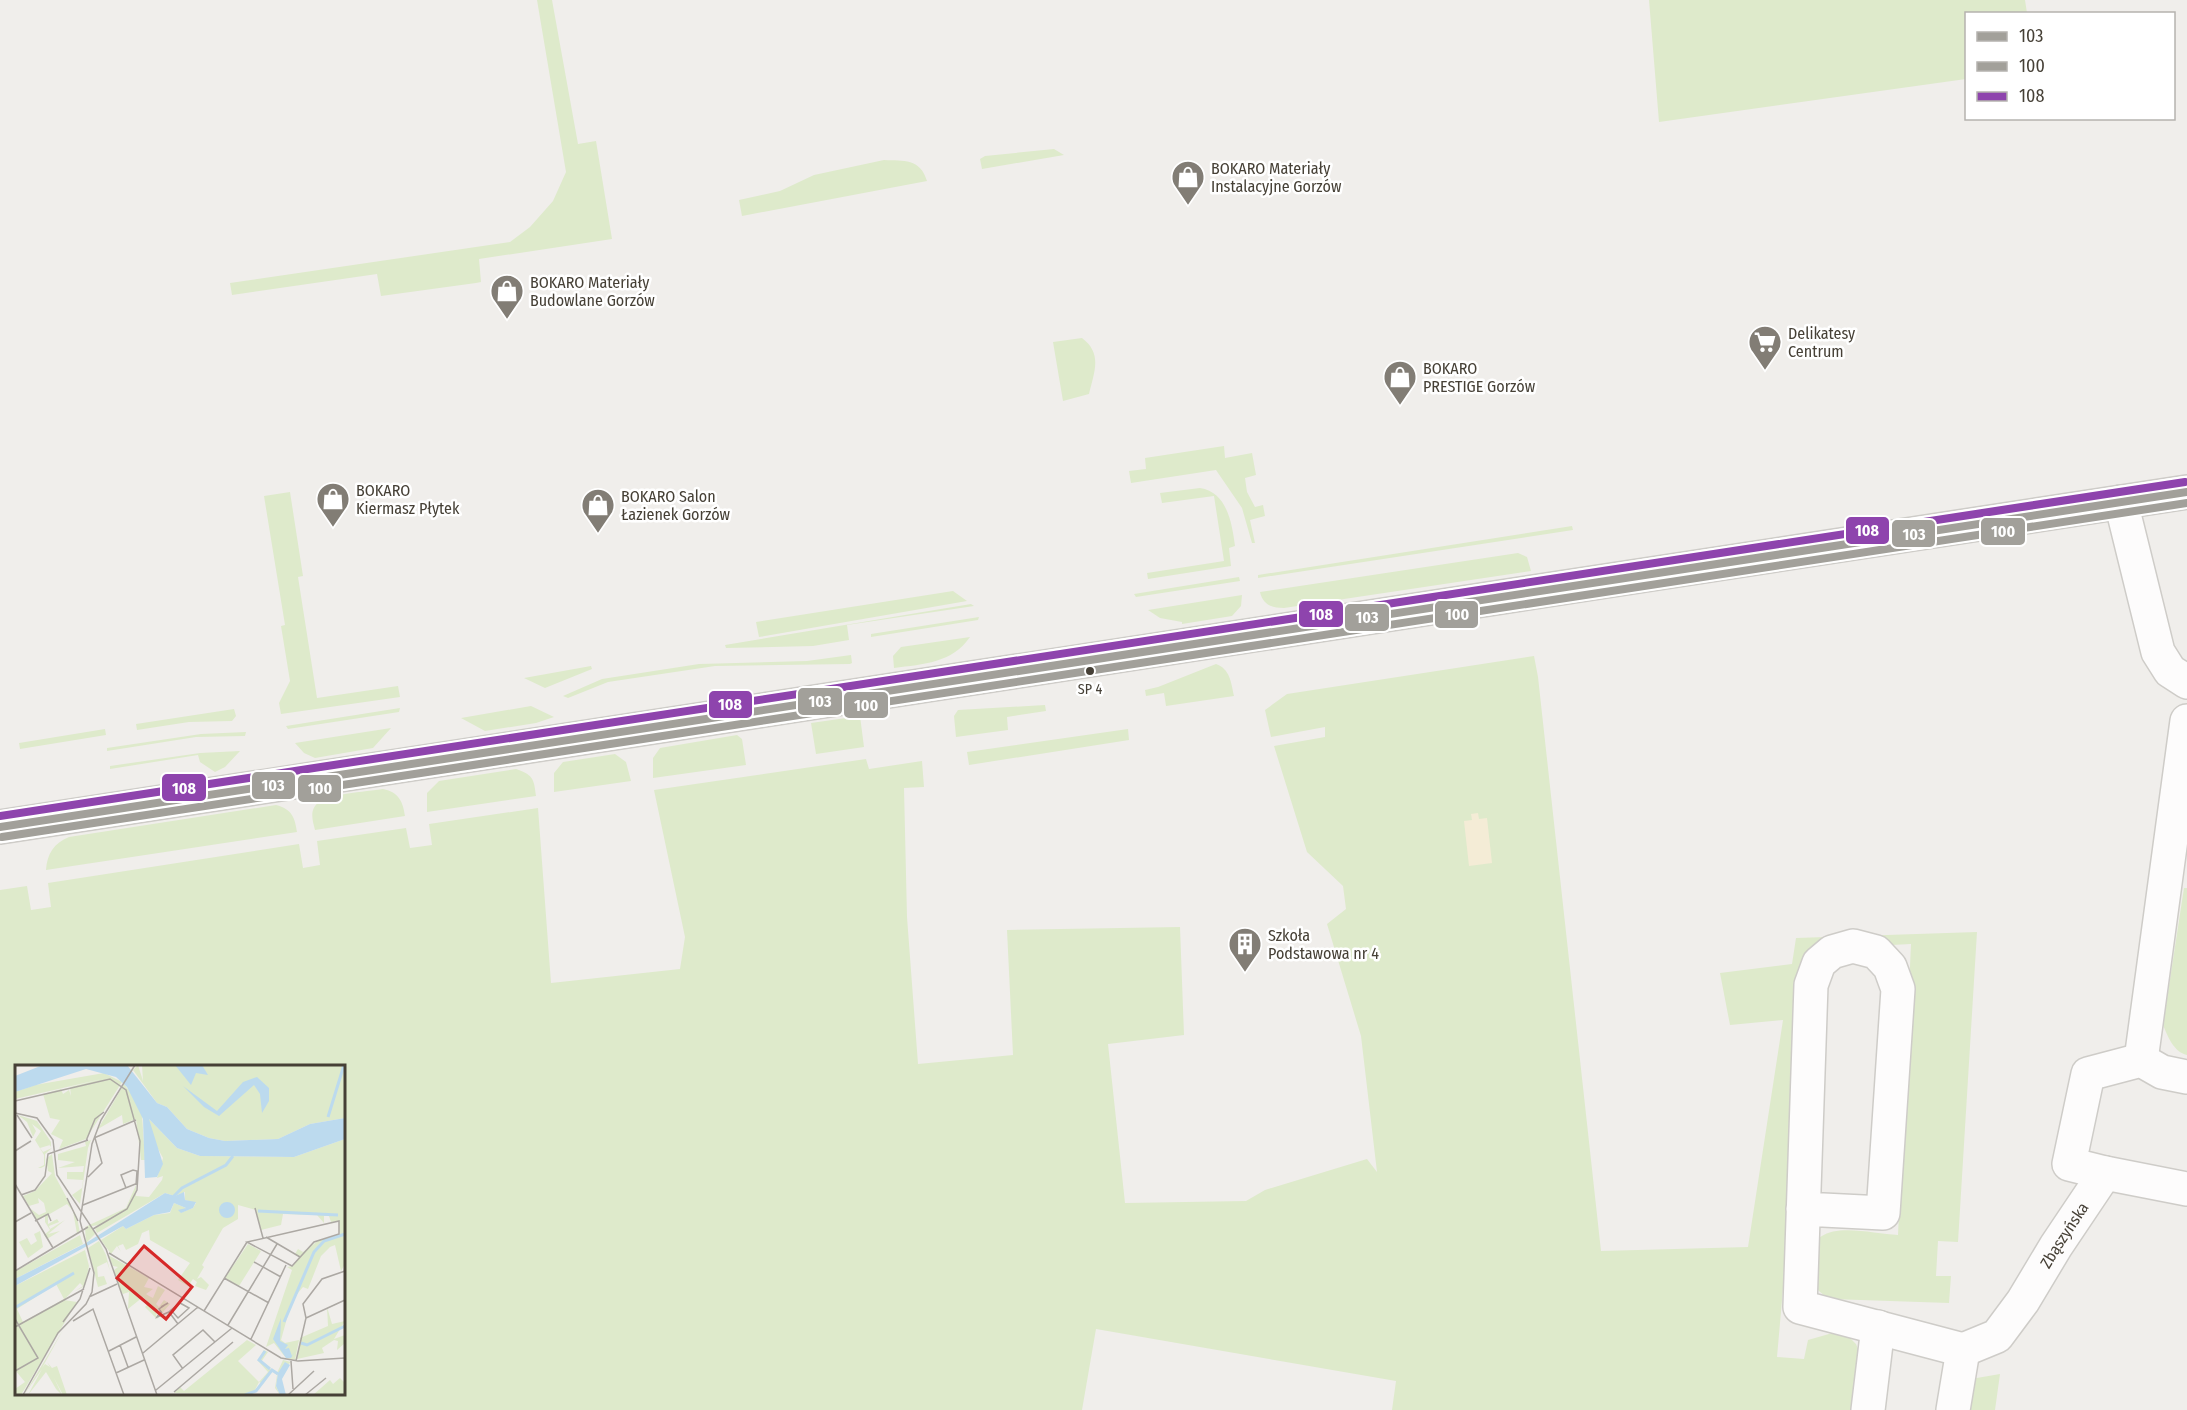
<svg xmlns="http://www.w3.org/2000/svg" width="2187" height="1410" viewBox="0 0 2187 1410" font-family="'Fira Sans Condensed',sans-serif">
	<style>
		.green { fill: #deeacb; fill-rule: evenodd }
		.sand { fill: #f4ecd6 }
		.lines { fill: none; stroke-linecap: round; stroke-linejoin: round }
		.minor-casing { stroke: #ceccc8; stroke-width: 36 }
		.tertiary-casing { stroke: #ceccc8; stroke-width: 36 }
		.minor { stroke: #fdfcfc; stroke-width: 33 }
		.tertiary { stroke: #fdfcfc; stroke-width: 33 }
		.bus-1-casing { stroke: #fff; stroke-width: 12 }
		.bus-2-casing { stroke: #fff; stroke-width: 12 }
		.bus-3-casing { stroke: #fff; stroke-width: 12 }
		.bus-1 { stroke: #a2a09a; stroke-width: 8 }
		.bus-2 { stroke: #a2a09a; stroke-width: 8 }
		.bus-3 { stroke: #8e44ad; stroke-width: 8 }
		.bus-dot { fill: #464036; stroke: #fff; stroke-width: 2 }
		.labels { text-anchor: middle; stroke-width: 5; stroke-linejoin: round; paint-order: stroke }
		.bus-label { font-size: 14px; fill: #464036; stroke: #fff }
		.poi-label { font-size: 16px; fill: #464036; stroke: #fff; text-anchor: start }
		.street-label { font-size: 16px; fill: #464036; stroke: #fff }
		.inset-river { fill: none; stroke: #bcdaee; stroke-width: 3 }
		.inset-road { fill: none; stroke: #aca8a3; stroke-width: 1.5 }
		.view { fill: #d62828; fill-opacity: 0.15; stroke: #d62828; stroke-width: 3 }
		.inset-edge { fill: none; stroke: #464036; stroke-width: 3 }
		.line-badge { stroke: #fff; stroke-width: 2 }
		.badge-label { font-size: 16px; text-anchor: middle; font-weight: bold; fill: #fff }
	</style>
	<rect width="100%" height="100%" fill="#f0eeeb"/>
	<path class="green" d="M537 0H552L578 144 596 141 612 239 479 259 481 282 476 283 381 296 377 274 232 295 230 283 510 242 530 227 553 201 566 172Z
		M1649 0H2025L2027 13 1966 14V79L1659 122Z
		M1054 149 1064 155 982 169 980 159 985 156Z
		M884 160C904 161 920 158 927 181L742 216 739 200 780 191 814 175Z
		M1082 338C1103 354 1094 372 1089 394L1063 401 1053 342Z
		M1224 446 1225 458 1252 453 1256 475 1245 478 1247 492 1255 507 1263 505 1265 516 1250 520 1255 543H1252L1242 508 1216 470 1131 483 1129 471 1146 469 1145 458Z
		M1200 488C1227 492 1232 523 1235 546L1229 548 1231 566 1148 579 1147 573 1224 561 1214 496 1162 503 1160 493Z
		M290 492 303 576 298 577 317 698 398 686 400 697 281 714 279 703 290 681 281 626 285 625 264 496Z
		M1572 526 1573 530 1258 578V575Z
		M1518 553 1527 557 1531 571 1284 608C1272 608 1263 605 1260 592Z
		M1239 577 1240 581 1136 597 1134 594Z
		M953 591 967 601 759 637 756 622Z
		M1242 595 1241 606 1232 616 1182 624V622L1160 618 1148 610Z
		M971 604 974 606 847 625 849 640 813 646 726 648 725 645Z
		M979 617 978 620 871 637V634Z
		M970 637C952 663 924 664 894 668L893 656 901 647Z
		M851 655 852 663 850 664 715 666 608 682 568 698 563 696 602 679 699 664 807 661Z
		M1534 656 1538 677 1601 1251 1748 1247 1783 1020 1730 1025 1720 973 1792 964 1796 938 1977 932 1958 1242 1938 1241 1936 1276H1951L1949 1303 1831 1299C1827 1297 1822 1294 1819 1291 1815 1286 1811 1272 1810 1265 1808 1214 1867 1234 1898 1235L1911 944 1813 949 1777 1357 1804 1359 1808 1340 1836 1332 1845 1333 1856 1344 1861 1356 1854 1410H1392L1396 1381 1096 1329 1082 1410H0V890L27 886 31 910 51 907 48 883 299 844 303 868 320 865 317 841 406 828 410 848 432 845 429 824 538 808 551 983 680 969 685 937 654 790 866 759 869 769 922 761 924 787 904 788 907 917 918 1064 1013 1055 1007 930 1180 927 1184 1035 1108 1044 1125 1203 1246 1201 1265 1190 1367 1159 1377 1172 1361 1036 1327 924 1346 909 1343 886 1307 852 1274 746 1325 737V727L1271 737 1265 710 1287 694ZM16 1066H344V1394H16Z
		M1216 664C1230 669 1231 682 1234 696L1166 706 1164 693 1146 696 1145 690 1158 687Z
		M591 666 592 669 545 688 524 678Z
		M1045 705 1046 711 1007 717 1008 730 956 737 954 716 958 710Z
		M531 706 554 717 536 723 485 731 461 718Z
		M400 708 399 712 288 729 286 726Z
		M234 709 236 716 232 721 189 722 137 730 136 724Z
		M860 716 864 747 816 754 811 723Z
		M391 728 373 748 315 758 304 753 295 743Z
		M105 729 106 735 20 749 19 743Z
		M1128 729 1129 740 969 765 967 752Z
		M246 732 245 736 196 737 107 751V748L201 734Z
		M737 735 742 739 746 765 653 778V758L660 748Z
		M240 751 225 767 215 772 200 762 198 755 110 769V766L200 753Z
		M615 754 626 762 631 781 554 792V773L563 762Z
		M516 769C532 775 534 777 536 796L427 812V793L439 781Z
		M383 789C399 792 403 802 405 816L315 830C313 822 310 813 315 806 324 793 367 792 383 789Z
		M276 805C292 809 295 818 297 832L46 870C47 854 54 843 69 837Z
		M2184 888H2187V1055C2174 1052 2168 1037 2163 1025Z
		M2000 1374 1995 1410H1965L1971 1379Z"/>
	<path class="sand" d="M1478 813 1479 819 1487 818 1492 863 1469 866 1464 821 1472 820 1471 814Z"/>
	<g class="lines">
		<g class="minor-casing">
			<g id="minor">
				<path d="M2121 502 2158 652 2170 671 2187 682"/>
				<path d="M2141 1060 2187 721"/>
				<path d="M2105 1173 2069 1164 2088 1074 2141 1060 2162 1072 2187 1077"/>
				<path d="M1803 1209 1883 1213 1898 989 1890 967 1876 952 1853 946 1832 952 1819 963 1811 985 1800 1307 1963 1350"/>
				<path id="s1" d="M1963 1350 1997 1336 2023 1301 2056 1246 2105 1173 2187 1189"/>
				<path d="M1868 1410 1878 1327"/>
				<path d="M1953 1410 1963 1350"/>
			</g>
		</g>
		<g class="tertiary-casing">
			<path id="tertiary" d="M0 827 2187 492"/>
		</g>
		<use href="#minor" class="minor"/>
		<use href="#tertiary" class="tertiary"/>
		<g class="bus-1-casing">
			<path id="bus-1" d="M0 827 2187 492"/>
		</g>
		<g class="bus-2-casing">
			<path id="bus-2" d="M2 837 2187 503"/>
		</g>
		<g class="bus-3-casing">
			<path id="bus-3" d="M0 816 2185 482"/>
		</g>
		<use href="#bus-1" class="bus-1"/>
		<use href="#bus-2" class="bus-2"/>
		<use href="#bus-3" class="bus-3"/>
	</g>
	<defs>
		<g id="shop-pin" transform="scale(1.725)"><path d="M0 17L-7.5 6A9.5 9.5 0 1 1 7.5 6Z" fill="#827d75" stroke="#fff"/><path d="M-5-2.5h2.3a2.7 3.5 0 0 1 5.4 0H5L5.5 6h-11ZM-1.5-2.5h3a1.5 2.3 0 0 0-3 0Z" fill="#fff"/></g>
		<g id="supermarket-pin" transform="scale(1.725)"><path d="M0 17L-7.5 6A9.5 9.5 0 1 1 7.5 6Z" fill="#827d75" stroke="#fff"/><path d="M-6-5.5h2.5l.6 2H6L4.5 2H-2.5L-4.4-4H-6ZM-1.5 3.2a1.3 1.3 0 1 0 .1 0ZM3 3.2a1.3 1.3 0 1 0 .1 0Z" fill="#fff"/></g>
		<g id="building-pin" transform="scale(1.725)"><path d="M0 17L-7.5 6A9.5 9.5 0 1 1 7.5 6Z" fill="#827d75" stroke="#fff"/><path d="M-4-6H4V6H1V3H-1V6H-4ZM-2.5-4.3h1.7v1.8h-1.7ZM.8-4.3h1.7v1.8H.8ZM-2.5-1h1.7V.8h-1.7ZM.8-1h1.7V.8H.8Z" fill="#fff"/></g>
	</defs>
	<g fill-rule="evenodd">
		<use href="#shop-pin" x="1188" y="177"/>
		<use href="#shop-pin" x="507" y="291"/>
		<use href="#supermarket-pin" x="1765" y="342"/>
		<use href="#shop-pin" x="1400" y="377"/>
		<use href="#shop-pin" x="333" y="499"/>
		<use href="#shop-pin" x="598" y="505"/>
		<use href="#building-pin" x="1245" y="944"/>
	</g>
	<circle class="bus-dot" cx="1090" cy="671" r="5"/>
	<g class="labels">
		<g class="bus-label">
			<text x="1090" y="694">SP 4</text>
		</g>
		<g class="poi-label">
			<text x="1211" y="174">BOKARO Materiały<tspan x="1211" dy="18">Instalacyjne Gorzów</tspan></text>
			<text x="530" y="288">BOKARO Materiały<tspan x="530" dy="18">Budowlane Gorzów</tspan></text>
			<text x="1788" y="339">Delikatesy<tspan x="1788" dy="18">Centrum</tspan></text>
			<text x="1423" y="374">BOKARO<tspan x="1423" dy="18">PRESTIGE Gorzów</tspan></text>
			<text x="356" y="496">BOKARO<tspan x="356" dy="18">Kiermasz Płytek</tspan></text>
			<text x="621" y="502">BOKARO Salon<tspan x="621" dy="18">Łazienek Gorzów</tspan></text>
			<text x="1268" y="941">Szkoła<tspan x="1268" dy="18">Podstawowa nr 4</tspan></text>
		</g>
		<g class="street-label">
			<text dy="6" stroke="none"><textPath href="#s1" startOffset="158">Zbąszyńska</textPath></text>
		</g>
	</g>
	<g transform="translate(15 1065)">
		<rect width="330" height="330" fill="#f0eeeb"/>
		<path d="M123 0 128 16 127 0H330V53L295 59 263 74 210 76 194 73 172 64 152 42 142 38 118 5ZM89 8 107 17 71 74 44 84 48 75 36 69 45 55 35 53 28 29 46 24 48 29 54 25 56 31 55 22 91 13 0 34V27L20 20ZM109 19 123 37 127 50 130 95H126L121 54 108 59 107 50 83 64ZM3 50 22 56 36 77V82L33 77 35 80 25 83 28 87 37 83 30 89V101L26 103H23L29 100V90L20 75 26 66 17 59 21 66 18 72 12 57ZM133 53 162 83 185 91 279 92 330 74V199L326 206 320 180 315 182 306 191 293 224 288 222 277 235 266 275 270 278 284 275 280 295 271 293 259 278 251 282 277 205 272 202 278 201 284 192 280 189 283 184 288 187 304 175 325 170 324 156 316 157 314 151H309V158L302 150 268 149 266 160 246 165 241 145 223 140V154L208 163 187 200 189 202 182 214 186 212 194 220 191 225 180 221 182 217 178 214 173 221 163 215 175 198 135 175 134 165 127 168 123 179 111 185 108 179 103 181 106 187 102 181 96 189 86 175 108 161 111 164 139 150 155 148 159 138 171 143 165 148 178 143 181 138 170 135V127L160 131 150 128 82 168 80 164 85 160 77 161 80 169 71 178 70 162 111 143 121 120V131L134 132 147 115 148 111 142 113 148 93 137 73ZM76 75 73 83 65 139 57 130 67 123 68 115 52 114V107H68L69 101 43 103 60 97 43 95V89L71 81 70 77ZM37 89 40 111 62 152 65 168 62 169 58 146 52 139 33 150V159L42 154 44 157 34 161 35 164 50 155 33 169 45 166 32 174 29 170 35 165 30 157V151L21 155 16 144 24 150 31 147 29 138 23 133 24 138 14 141 8 131 20 126 37 108 33 106 31 94ZM25 166 28 182 13 193 4 177 12 173 16 180 22 176 19 169ZM65 170 68 179 0 214 1 206ZM84 176 91 190 95 206 92 197 82 202 83 212 89 211 92 219 83 222 73 183ZM233 179 246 186 224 221 210 213ZM70 185 74 201 70 221 60 226 68 221 65 218 49 235 62 237 6 330H2L0 324 10 317 0 305V221ZM41 219 49 234 8 257 2 244ZM93 190 134 213 129 222 138 224 131 229 134 231 138 233 143 221 150 225 141 239 144 242 149 235 155 239 148 247 143 244 141 251 147 249 142 254 130 242 134 238 128 232 113 244 114 227 108 229 105 225 99 205 103 202 98 201ZM312 242 317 259 330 256 319 274 330 270V278L322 285 323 276 319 275 307 283 309 288 282 294 285 273 313 261ZM48 265 27 303 30 299 35 302 32 297 37 303 42 301 52 330H48L39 313 47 330 41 324 31 307 13 330 27 304 9 330ZM232 275 241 280 223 296 244 317 253 307 243 296 249 285 253 287 246 297 262 308 268 295 276 297 263 308 261 321 265 330 260 323 262 310 257 306 248 319 244 317 240 325 229 330 159 328 165 322 169 326ZM325 313 330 318V330H298L315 315 318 319Z" fill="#deeacb" fill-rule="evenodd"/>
		<path d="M28 0H112L142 38 152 42 172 64 194 73 210 76 263 74 295 59 330 53V74L279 92 185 91 162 83 134 54 148 99 142 112 130 113 128 54 112 22 101 12 71 4 0 27V11ZM160 0H187L193 10 181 8 176 20ZM242 12 254 23V36L247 48 245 29 239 20 204 51 189 42 168 21 202 46 228 17ZM169 127 170 135 181 137 178 143 166 148 163 145 171 143 159 138 155 147 139 150 111 164 108 161 0 221V214L71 178 150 128 160 131ZM204 145a8 8 0 1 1 16 0a8 8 0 1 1-16 0ZM266 253 265 276 273 280 270 284 274 283 277 291 281 285 276 293H271L258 274ZM270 297 275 300 267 314 271 330H265L261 321 263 308Z" fill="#bcdaee"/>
		<path class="inset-river" d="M313 52 329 0M158 132 167 123 211 100 218 91M243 146 323 150M1 242 59 208M269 257 299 187 309 176 330 169M286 278 292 280 330 261M250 286 244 295 255 304M230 330 241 326 257 305 263 309"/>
		<path class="inset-road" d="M0 36 95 14 111 25 125 76 122 125 112 144 78 164M0 48 22 53 38 75 42 110 91 184 142 330M2 50 17 73M79 73 121 55M71 76 80 54 89 47M0 86 16 76M73 112 87 98 80 73M0 119 38 183M111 123 106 110 118 105 122 106 121 120M6 130 20 125 30 111 33 89 73 75M52 133 63 156M68 140 123 118M240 143 248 173M20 156 33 149 36 156M324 156V169L299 177 277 201 232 177ZM0 157 16 148M251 172 285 192M94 188 266 293 283 296 330 293M239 197 266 212M0 206 73 162M209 213 254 238M74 232 102 219M146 242 153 238 144 244 147 248M146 246 142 252 154 247 163 259M189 246 232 177M154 247 156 245 163 253 174 243 165 238 156 245M291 253 330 235M0 254 23 293 0 306M58 256 78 244 109 330M48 257 65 234 75 203M213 260 262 179M0 262 69 224M236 274 271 200M105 280 113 302M94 286 121 272M128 288 183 242M276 296 278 324M281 296 291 253 288 239 307 214 330 206M168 304 158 290 188 265 200 277M101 308 129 295M141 325 217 263M159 327 218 277M8 330 43 268 71 239 77 227 79 208 65 156 77 79 86 55 120 0M273 330 299 306M290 330 311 313"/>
		<path class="view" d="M129 181 177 222 151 254 102 213Z"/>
		<rect width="330" height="330" class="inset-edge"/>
	</g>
	<g class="line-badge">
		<rect x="1845" y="516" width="45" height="29" rx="6" fill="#8e44ad"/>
		<rect x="1980" y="517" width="46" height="29" rx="6" fill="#a2a09a"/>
		<rect x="1891" y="519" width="45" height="29" rx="6" fill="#a2a09a"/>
		<rect x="1298" y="600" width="46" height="28" rx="6" fill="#8e44ad"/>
		<rect x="1434" y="600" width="45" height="29" rx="6" fill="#a2a09a"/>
		<rect x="1344" y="603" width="46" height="29" rx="6" fill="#a2a09a"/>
		<rect x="797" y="687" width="46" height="29" rx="6" fill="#a2a09a"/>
		<rect x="708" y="690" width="45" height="29" rx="6" fill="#8e44ad"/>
		<rect x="843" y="691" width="46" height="28" rx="6" fill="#a2a09a"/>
		<rect x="251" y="771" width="45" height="29" rx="6" fill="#a2a09a"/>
		<rect x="161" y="773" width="46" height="29" rx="6" fill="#8e44ad"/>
		<rect x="297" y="774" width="45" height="29" rx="6" fill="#a2a09a"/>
	</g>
	<g class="badge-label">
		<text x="1867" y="536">108</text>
		<text x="2003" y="537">100</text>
		<text x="1914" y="540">103</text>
		<text x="1321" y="620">108</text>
		<text x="1457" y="620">100</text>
		<text x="1367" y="623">103</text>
		<text x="820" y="707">103</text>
		<text x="730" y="710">108</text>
		<text x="866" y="711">100</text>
		<text x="273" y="791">103</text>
		<text x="184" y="794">108</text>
		<text x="320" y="794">100</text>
	</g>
	<rect x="1965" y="12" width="210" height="108" fill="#ffffff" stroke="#b5b3af" stroke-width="1.5"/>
	<rect x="1977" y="32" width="30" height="9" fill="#a2a09a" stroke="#b5b3af" stroke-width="1.5"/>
	<text x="2019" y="42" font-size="18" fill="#464036">103</text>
	<rect x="1977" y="62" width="30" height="9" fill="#a2a09a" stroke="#b5b3af" stroke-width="1.5"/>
	<text x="2019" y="72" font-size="18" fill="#464036">100</text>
	<rect x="1977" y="92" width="30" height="9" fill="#8e44ad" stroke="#b5b3af" stroke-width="1.5"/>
	<text x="2019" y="102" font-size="18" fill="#464036">108</text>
</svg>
